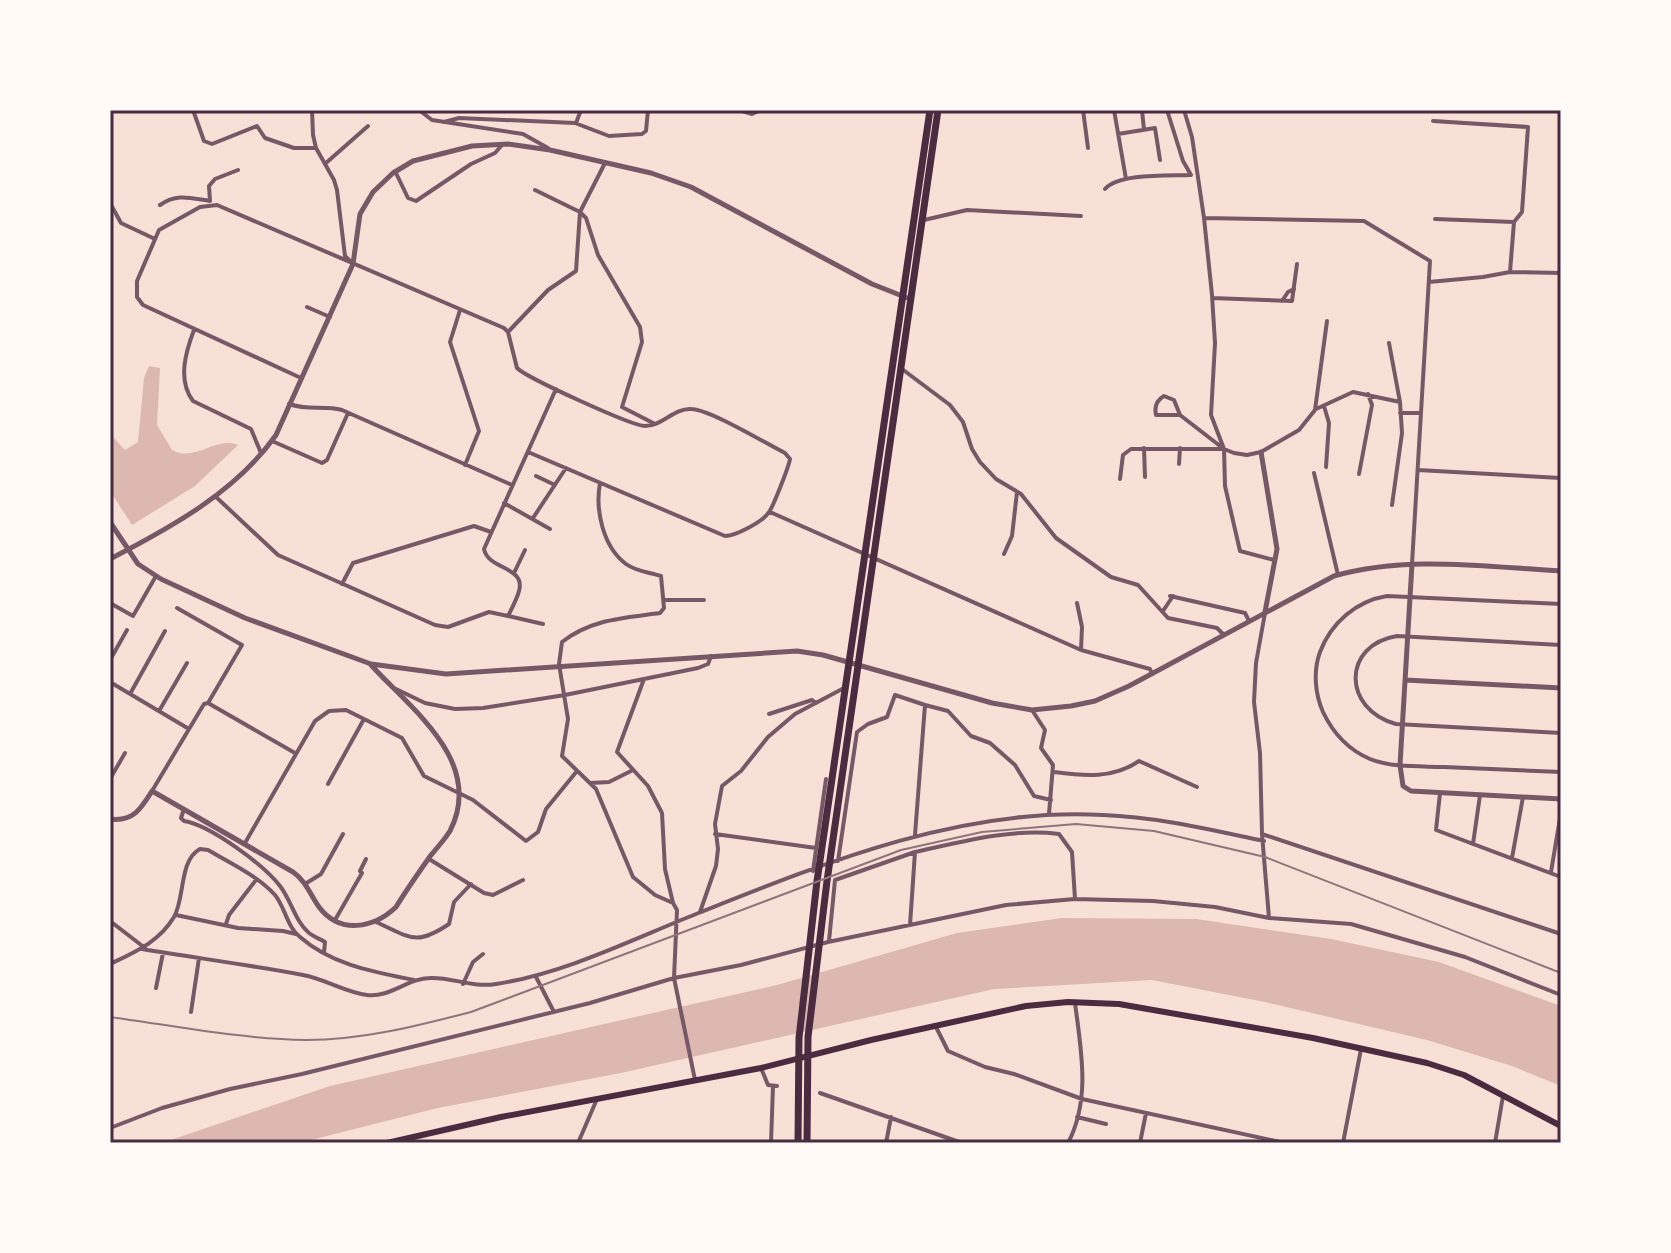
<svg xmlns="http://www.w3.org/2000/svg" width="1671" height="1253" viewBox="0 0 1671 1253" font-family="Roboto,sans-serif">
	<style>
		.water { fill: #dcb8b0 }
		.lines { fill: none; stroke-linecap: round; stroke-linejoin: round }
		.minor { stroke: #755966; stroke-width: 4 }
		.tertiary { stroke: #755966; stroke-width: 5 }
		.primary { stroke: #4a2c40; stroke-width: 6 }
		.trunk { stroke: #4a2c40; stroke-width: 7 }
		.rail { stroke: #8f747c; stroke-width: 2 }
		.neatline { fill: none; stroke: #4a2c40; stroke-width: 3 }
	</style>
	<rect width="100%" height="100%" fill="#f7e1d7"/>
	<path class="water" d="M149 366 160 368 157 425 172 450C196 463 214 436 238 445L195 486 132 525 110 491V434L125 450 138 442 144 378Z
		M1062 918 1196 919 1331 939 1439 962 1561 1006V1086L1512 1066 1427 1040 1265 1002 1152 980 994 989 621 1073 438 1108 299 1143H162L330 1086 777 985 957 933Z"/>
	<g class="lines">
		<path class="minor" d="M193 110 204 141 212 144 257 126 265 138 294 148H316
			M312 110 313 135 316 148 334 180 337 190 345 256 351 262
			M419 110 432 120 523 134 548 148
			M739 110 752 114 761 110
			M1083 110 1088 148
			M1114 110 1126 179
			M1142 110 1144 130
			M1167 110 1183 161 1191 175
			M1184 110 1192 137 1204 218 1212 295 1215 343 1211 415 1224 449 1225 486 1240 551 1274 560
			M1433 121 1528 127 1522 212 1514 222
			M444 122 459 118 575 123 609 136 642 134 646 131 648 110
			M576 123 581 110
			M1118 134 1155 128 1160 160
			M326 163 368 126
			M395 171 408 198 416 201 471 164 495 153 502 145
			M1105 189C1119 173 1169 176 1190 175
			M535 190 580 212 586 218 598 255 640 327 642 342 622 407 655 424
			M210 201 209 186 215 179 238 170
			M110 203 121 223 155 239
			M160 205C177 193 190 198 210 201
			M1204 218 1364 221 1430 261 1412 564
			M1435 219 1514 222 1510 272
			M924 220 967 210 1081 216
			M1429 282 1483 277 1510 272 1561 273
			M1212 298 1292 301 1297 264
			M1282 301 1288 292 1294 289
			M307 307 330 317
			M460 310 450 342 479 431 465 465
			M194 330C186 351 177 380 193 401L251 429 261 453
			M508 332 548 290 576 271 580 212 605 163
			M1389 343 1400 402 1402 433 1392 505
			M902 369 950 405 963 422 972 449 980 462 996 479 1021 494 1056 538 1111 577 1138 585 1168 618 1217 628 1224 635
			M301 378 143 305 137 297V281L159 230 200 207 217 205 504 328 508 332 517 368C527 378 632 426 645 426 662 426 674 408 691 409 709 409 765 443 785 453L790 459C789 466 773 507 769 512 763 522 735 536 725 536L528 452
			M289 404C309 411 324 405 342 410L512 485
			M1324 406 1329 423 1326 467
			M1316 409 1353 392 1400 402
			M1400 413H1420
			M1180 415 1174 400 1164 396C1157 400 1154 406 1156 415H1180L1224 449 1234 453 1247 455 1261 452 1299 430 1315 410 1327 321
			M272 441 322 463 327 460 348 413
			M1144 448 1145 477
			M1179 464 1180 448
			M1418 470 1561 478
			M1314 473 1338 575
			M1359 474 1372 405 1368 394
			M536 476 555 485
			M1120 479 1123 455 1131 449H1222
			M600 483C595 510 603 547 626 564 637 572 649 572 661 576L664 608 660 613C624 618 591 619 562 642L559 664 568 719 562 756 596 789 633 877 655 895 673 903 677 910 674 978 695 1080
			M215 496 278 555 435 625 448 627 489 612 508 616C512 608 517 599 519 591 526 566 488 570 484 549L556 389
			M504 503 550 529
			M770 512 1081 650 1150 669 1152 674
			M533 518 566 468
			M1004 554 1012 536 1017 492
			M514 573 525 550
			M342 584 353 563 474 526 491 532
			M1170 596 1245 613 1249 621
			M664 600H704
			M110 603 133 616 156 576
			M1077 603 1082 627 1081 650
			M1561 604 1387 596C1356 601 1331 623 1320 652 1313 671 1315 694 1323 712 1333 733 1349 750 1370 759 1393 768 1420 766 1444 767 1483 769 1522 770 1561 772
			M177 608 242 645 208 703
			M1163 611 1173 596
			M1265 613 1256 663 1254 702 1260 753 1262 834 1269 918
			M508 616 543 624
			M1561 645 1397 636C1342 645 1342 709 1396 724L1561 733
			M110 660 127 630
			M644 679 617 752 648 786 662 813 665 869 673 903
			M110 682 189 729
			M396 689 425 703 455 709 483 708 565 695 698 668 708 664 711 656
			M130 694 165 631
			M1032 710 1045 730 1041 748 1053 765 1049 814
			M159 711 187 663
			M769 714 812 700 816 703
			M1054 772C1084 776 1113 779 1139 761L1197 787
			M110 779 125 753
			M591 783 609 782 633 770
			M328 784 364 719
			M152 791 204 704 208 703 295 753
			M1440 793 1436 830 1561 877
			M184 809 181 818 184 821C210 825 264 865 280 886 291 900 295 921 309 933 314 937 320 939 325 942L324 953
			M715 834 816 848
			M1262 834 1561 934
			M915 835 925 705 948 711 971 736 990 743 1015 765 1034 796 1051 800
			M245 843 315 721 329 711 346 710 402 738 424 776 473 800 526 841 538 832 546 809 577 771
			M1473 844 1480 795
			M1512 858 1523 797
			M429 859 484 893 493 895 523 880
			M838 861 857 732 868 724 887 717 895 695 925 705
			M813 871 826 779
			M1551 872 1561 812
			M305 884 321 874 343 834
			M700 912 716 866 718 849 715 824 722 786 741 771 768 737 795 714 844 688
			M176 915 238 928 283 931 296 934
			M335 920 362 873 360 871 366 859
			M110 921 145 948
			M376 922C410 937 415 947 449 924L454 902 471 884
			M226 924 229 915 256 880
			M910 925 915 852C961 842 1011 828 1059 834L1072 852 1075 899
			M829 941 835 880 915 852
			M142 949C196 958 250 965 303 975 325 979 345 992 367 995 390 998 408 978 430 978 452 977 473 988 496 984 567 973 635 938 701 912 829 861 963 807 1103 815 1158 817 1211 830 1264 841
			M110 964C135 952 159 942 174 917 185 898 179 860 200 849L208 850C230 863 258 876 275 895 285 907 287 927 300 937 332 965 374 972 414 980
			M536 977 553 1010
			M463 984 473 962 483 954
			M156 988 163 953
			M191 1012 199 958
			M935 1025 948 1051 985 1067 1014 1074 1082 1099 1285 1143
			M761 1068 768 1085 777 1086
			M820 1093 962 1143
			M1077 1117 1106 1124
			M110 1128 162 1108 230 1089 302 1074 590 1003 674 978 741 965 828 942 1006 905 1075 899 1153 901 1215 907 1269 918 1351 924 1465 957 1561 995
			M578 1143 597 1099
			M771 1143 773 1086
			M886 1143 891 1117
			M1068 1143C1091 1099 1081 1050 1075 1003
			M1140 1143 1146 1113
			M1343 1143 1361 1049
			M1495 1143 1503 1096"/>
		<path class="tertiary" d="M1261 452 1277 549 1265 612
			M110 522 138 564 161 579 245 618 371 664 446 674 797 651 823 655 992 703 1032 710 1071 706 1095 701 1129 686 1334 576C1408 555 1485 567 1561 571
			M110 559C170 528 236 492 276 435L353 264 360 214 373 192 393 173 413 161 472 146 508 144 550 150 651 173 691 187 872 284 910 299
			M1412 564 1400 765 1403 786 1411 791 1561 799
			M1405 680 1561 688
			M110 819C133 822 141 809 152 791L293 872C306 881 310 894 319 907 340 935 374 928 396 907 407 889 419 872 431 855 437 848 445 839 450 831 485 762 412 710 371 665"/>
		<path class="primary" d="M387 1143 501 1117 761 1068 871 1040 1026 1006 1068 1002 1119 1004 1313 1038 1427 1063 1464 1075 1561 1126"/>
		<path class="trunk" d="M798 1143 799 1038 817 881 930 110
			M807 1143 808 1037 827 881 938 110"/>
		<path class="rail" d="M110 1017C175 1026 241 1039 306 1040 362 1040 417 1026 471 1012L901 850 982 832 1076 824 1154 831 1265 857 1561 973"/>
	</g>
	<rect width="1671" height="1253" fill="none" stroke="#fffaf5" stroke-width="224"/>
	<rect x="112" y="112" width="1447" height="1029" class="neatline"/>
</svg>
